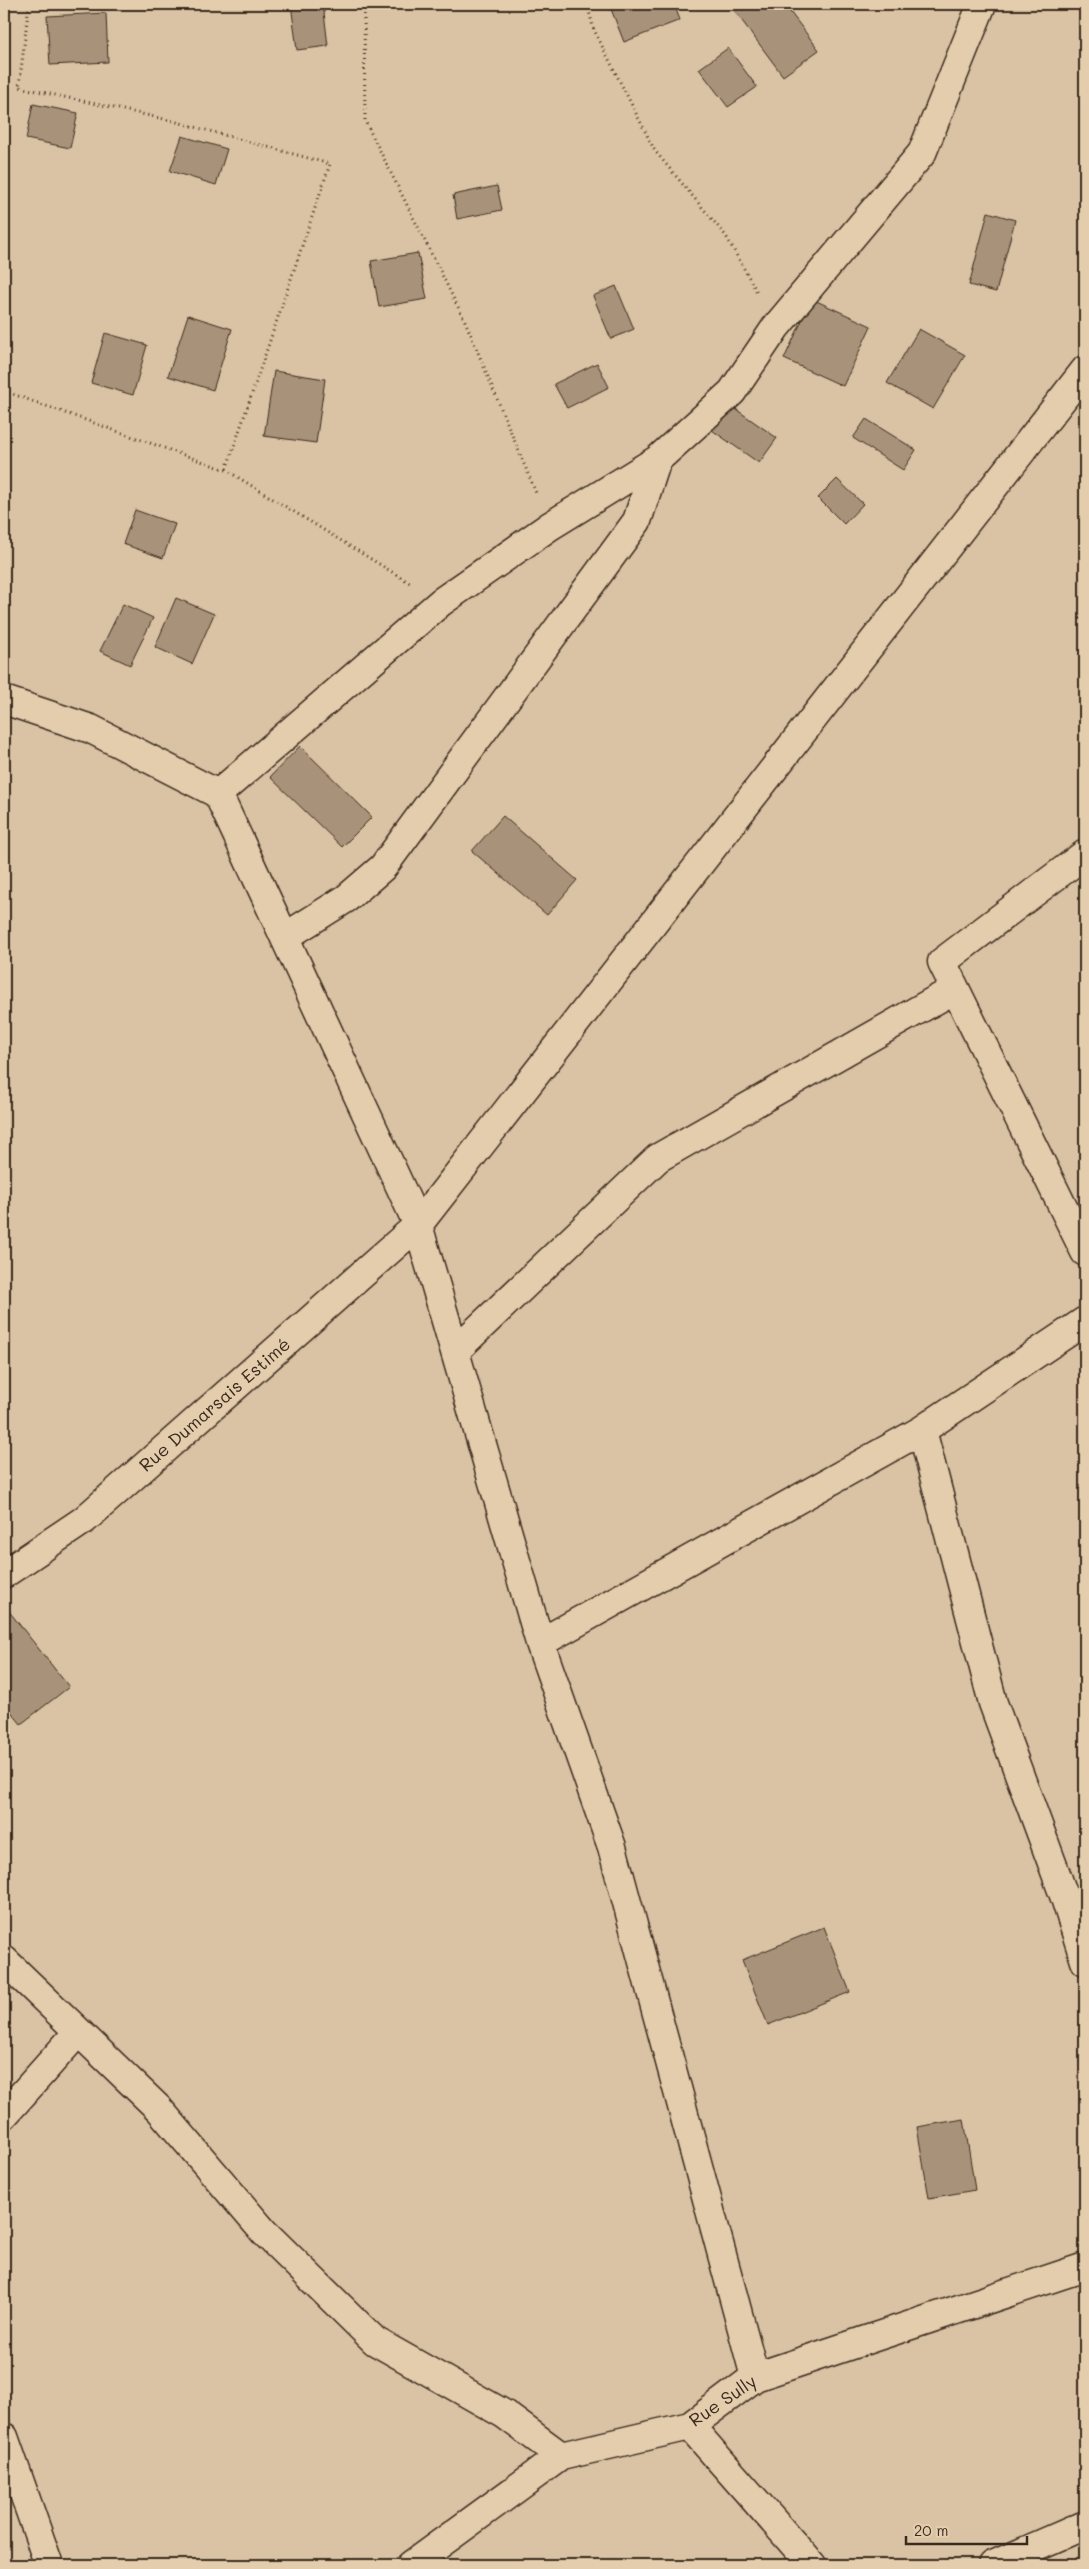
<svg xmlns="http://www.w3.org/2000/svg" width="1089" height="2569" viewBox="0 0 1089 2569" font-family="Mali,sans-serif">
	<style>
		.building { fill: #a8937a; stroke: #3b2a1e }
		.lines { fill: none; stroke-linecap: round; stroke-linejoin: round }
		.minor-casing { stroke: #3b2a1e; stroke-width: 31 }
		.path { stroke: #3b2a1e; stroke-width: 3; stroke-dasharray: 1 4; stroke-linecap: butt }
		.minor { stroke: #e3cdad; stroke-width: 28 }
		.labels { text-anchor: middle; stroke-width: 4.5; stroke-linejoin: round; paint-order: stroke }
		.street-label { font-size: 18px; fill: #3b2a1e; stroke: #e3cdad }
	</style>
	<rect width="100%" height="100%" fill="#d9c3a4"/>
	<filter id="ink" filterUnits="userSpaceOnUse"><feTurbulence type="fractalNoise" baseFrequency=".02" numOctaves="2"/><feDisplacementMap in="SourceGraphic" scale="10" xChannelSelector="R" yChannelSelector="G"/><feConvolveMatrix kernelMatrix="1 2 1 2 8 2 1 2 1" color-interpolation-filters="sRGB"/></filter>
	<g filter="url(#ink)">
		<path class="building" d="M291 4H323L328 46 297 50Z
			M609 4H674L680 20 624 42Z
			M743 4H784L819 50 783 76 734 10Z
			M106 13 108 62 50 65 47 16Z
			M728 48 757 87 728 107 699 69Z
			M33 104 78 113 70 148 26 139Z
			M182 136 227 149 216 185 170 171Z
			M497 186 502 210 457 219 453 195Z
			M988 212 1015 220 996 292 969 285Z
			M418 253 427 299 379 307 371 261Z
			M616 286 634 329 611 339 593 296Z
			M812 299 871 326 843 386 784 359Z
			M188 315 232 329 213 390 168 376Z
			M919 329 965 355 933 409 887 383Z
			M105 333 147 345 133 395 91 383Z
			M597 363 609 387 567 408 554 384Z
			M274 371 325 379 316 443 264 436Z
			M727 403 777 438 759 463 709 428Z
			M866 419 916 450 903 470 853 438Z
			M837 479 863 504 844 524 818 498Z
			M135 510 175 524 163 558 123 544Z
			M176 598 214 614 192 664 155 647Z
			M123 604 153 618 130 665 100 651Z
			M300 746 372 817 342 847 270 777Z
			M503 816 577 880 547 915 472 851Z
			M4 1605 69 1687 21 1724 4 1703Z
			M824 1927 850 1992 768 2025 742 1960Z
			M964 2119 975 2190 929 2198 917 2127Z"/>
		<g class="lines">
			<g class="minor-casing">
				<path id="minor" d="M4 700 91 729 218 794 441 602 550 526 657 460 732 392 776 327 922 153 982 4
					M218 794 418 1225 540 1643 612 1847 755 2377
					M1085 854 942 962 1085 1252
					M285 937 347 898 383 867 637 521 657 460
					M455 1351 658 1158 955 989
					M922 1430 993 1703 1066 1901 1085 1961
					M4 1574 84 1520 418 1225 1085 370
					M540 1643 922 1430 1085 1321
					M4 1960 159 2109 264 2232 375 2341 504 2414 561 2456
					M4 2115 78 2032
					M690 2426 812 2565
					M4 2437 49 2565
					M411 2565 561 2456 690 2426 755 2377 1085 2267
					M993 2565 1085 2525"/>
			</g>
			<path class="path" d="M29 4 19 87 173 121 330 164 226 470
				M364 4 365 121 465 321 536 493
				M587 4 594 30 655 151 726 236 758 294
				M4 391 226 470 410 583"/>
			<use href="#minor" class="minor"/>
		</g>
	</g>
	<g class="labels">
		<g class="street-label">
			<text transform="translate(215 1405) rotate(-41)" y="6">Rue Dumarsais Estimé</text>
			<text transform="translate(723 2401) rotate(-34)" y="6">Rue Sully</text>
		</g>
	</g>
	<rect width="1089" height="2569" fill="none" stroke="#e3cdad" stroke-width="20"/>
	<rect x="10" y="10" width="1069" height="2549" fill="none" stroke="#3b2a1e" stroke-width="2" filter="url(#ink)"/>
	<path d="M906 2536v8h121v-8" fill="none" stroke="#3b2a1e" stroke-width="2.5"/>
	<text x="914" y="2536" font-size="15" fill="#3b2a1e" stroke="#e3cdad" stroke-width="4" paint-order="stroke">20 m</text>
</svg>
